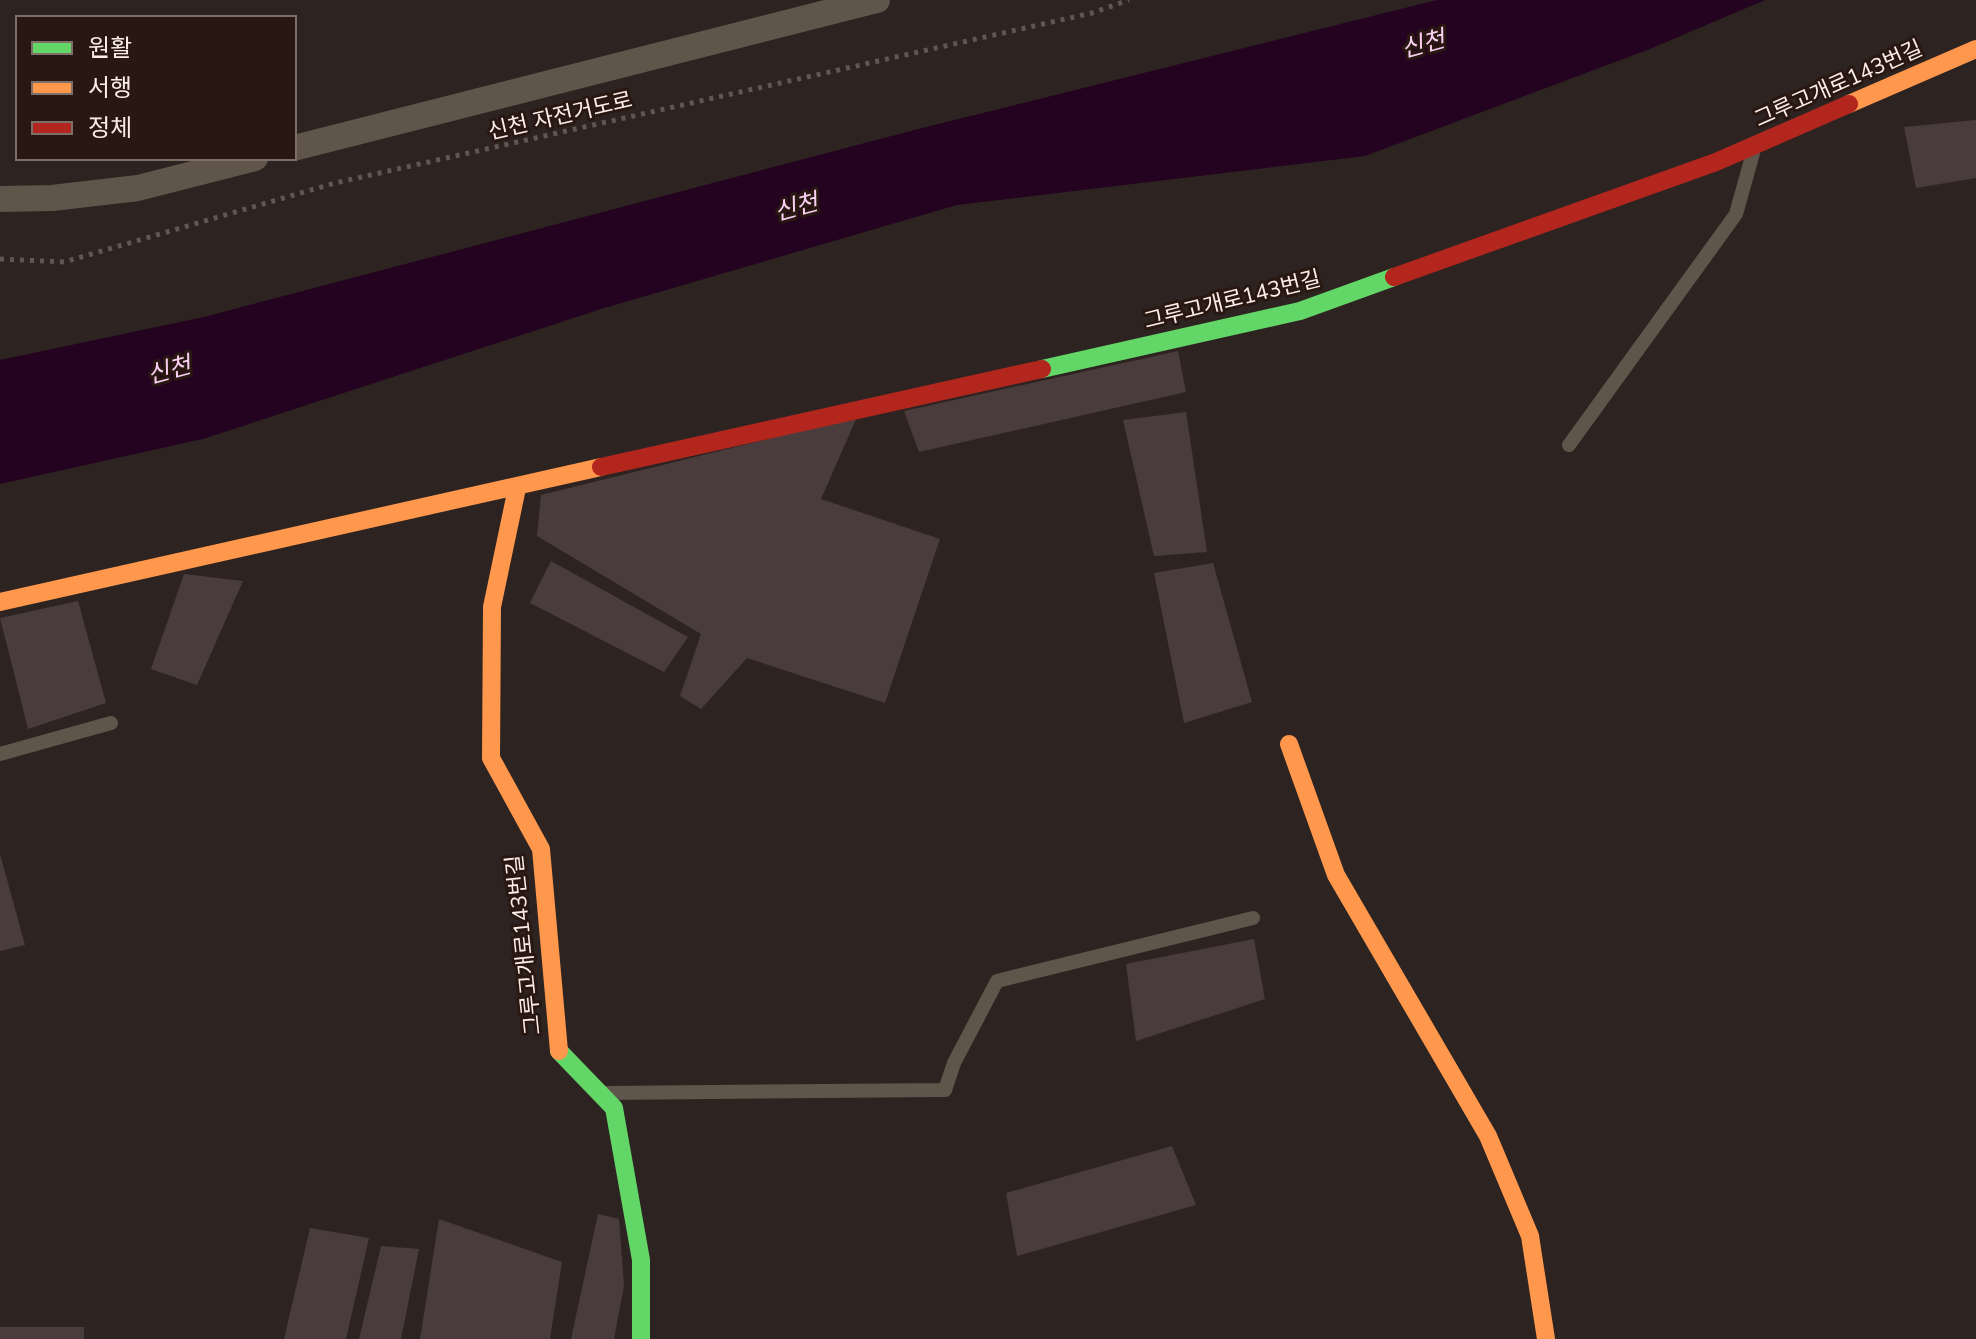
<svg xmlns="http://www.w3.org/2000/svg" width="1976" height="1339" viewBox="0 0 1976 1339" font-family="'Nunito Sans','Noto Sans KR',sans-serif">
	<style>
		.water { fill: #23031f }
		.building { fill: #4a3c3c }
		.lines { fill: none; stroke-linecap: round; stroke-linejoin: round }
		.path { stroke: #605750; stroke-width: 5; stroke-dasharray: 4 6; stroke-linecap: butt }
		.lane { stroke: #5f554a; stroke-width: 14 }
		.street { stroke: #5f554a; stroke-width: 26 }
		.fast { stroke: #63d668; stroke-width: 18 }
		.slow { stroke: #ff974d; stroke-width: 18 }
		.jam { stroke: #b3261e; stroke-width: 18 }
		.labels { text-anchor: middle; stroke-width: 6; stroke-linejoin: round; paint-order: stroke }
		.street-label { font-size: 22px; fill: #fbeeea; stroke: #291812 }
		.water-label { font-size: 24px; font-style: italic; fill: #fbd1f3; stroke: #291812 }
	</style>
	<rect width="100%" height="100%" fill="#2d2421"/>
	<path class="water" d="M1437 0H1765L1650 49 1365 156 957 205 601 309 203 439 0 484V360L204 317 922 128Z"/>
	<path class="building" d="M1976 120V178L1916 188 1904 127Z
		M1178 351 1186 392 919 452 904 411Z
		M1186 412 1207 552 1154 556 1123 420Z
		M857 417 821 499 940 539 885 703 747 658 701 709 680 696 701 634 537 536 541 495Z
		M551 561 688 637 664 672 530 603Z
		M1213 563 1252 702 1184 723 1154 573Z
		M184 574 243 581 197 685 151 669Z
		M78 601 106 703 28 729 0 618Z
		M0 854 25 945 0 951Z
		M1254 939 1265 999 1136 1041 1126 964Z
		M1172 1146 1196 1205 1017 1256 1006 1193Z
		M598 1214 619 1219 624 1286 614 1339H571Z
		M439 1219 562 1262 550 1339H420Z
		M310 1228 369 1238 346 1339H284Z
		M381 1246 419 1249 401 1339H359Z
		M0 1327H84V1339H0Z"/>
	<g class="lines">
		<path class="path" d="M0 259 64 262 335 183 1092 13 1129 0"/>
		<path class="lane" d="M1569 445 1736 214 1753 153
			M0 754 111 723
			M606 1093 945 1090 954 1063 997 981 1253 918"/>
		<path class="street" d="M294 148 877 0
			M0 199 52 198 138 188 255 158"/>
		<path class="fast" d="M1042 369 1300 311 1394 277
			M559 1051 614 1108 641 1260V1339"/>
		<path class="slow" d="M1849 104 1976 49
			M517 488 492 607 491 758 541 849 559 1051
			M0 602 601 467
			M1289 744 1336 875 1488 1136 1530 1236 1546 1339"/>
		<path class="jam" d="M1394 277 1716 162 1849 104
			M601 467 1042 369"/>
	</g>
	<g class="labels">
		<g class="street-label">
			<text transform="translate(1838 83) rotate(-24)" y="8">그루고개로143번길</text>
			<text transform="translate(560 115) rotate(-13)" y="8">신천 자전거도로</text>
			<text transform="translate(1232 299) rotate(-14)" y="8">그루고개로143번길</text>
			<text transform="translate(523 945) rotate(-96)" y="8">그루고개로143번길</text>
		</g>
		<g class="water-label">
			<text transform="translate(1423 44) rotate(-15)" y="8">신천</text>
			<text transform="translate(796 207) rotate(-15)" y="8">신천</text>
			<text transform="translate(169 370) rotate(-15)" y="8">신천</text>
		</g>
	</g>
	<rect x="16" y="16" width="280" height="144" fill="#291812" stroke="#7d6e68" stroke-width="2"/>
	<rect x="32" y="42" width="40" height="12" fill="#63d668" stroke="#7d6e68" stroke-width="2"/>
	<text x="88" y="56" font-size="24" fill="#fbeeea">원활</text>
	<rect x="32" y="82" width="40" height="12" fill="#ff974d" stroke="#7d6e68" stroke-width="2"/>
	<text x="88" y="96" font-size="24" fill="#fbeeea">서행</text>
	<rect x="32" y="122" width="40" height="12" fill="#b3261e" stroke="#7d6e68" stroke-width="2"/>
	<text x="88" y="136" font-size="24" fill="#fbeeea">정체</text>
</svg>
